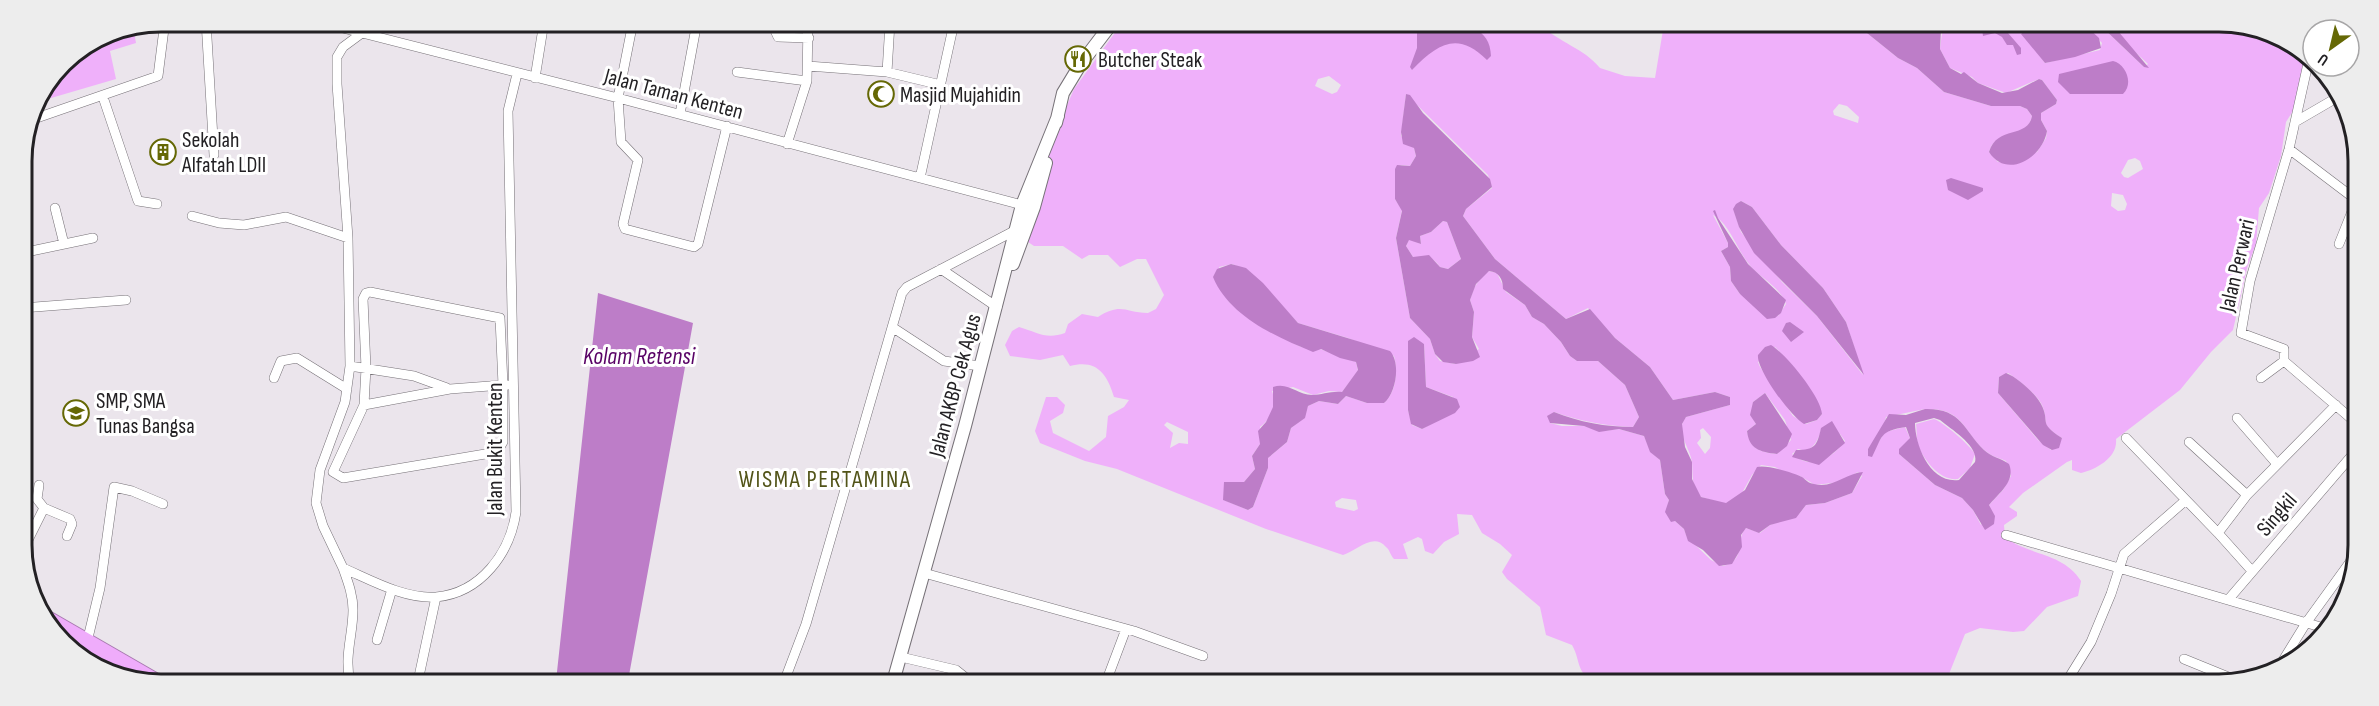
<svg xmlns="http://www.w3.org/2000/svg" width="2379" height="706" viewBox="0 0 2379 706" font-family="'Sofia Sans Condensed',sans-serif">
	<style>
		.green { fill: #efb0fa; fill-rule: evenodd }
		.water { fill: #bd7dc8; fill-rule: evenodd }
		.lines { fill: none; stroke-linecap: round; stroke-linejoin: round }
		.street-casing { stroke: #767177; stroke-width: 10 }
		.secondary-casing { stroke: #767177; stroke-width: 14 }
		.highway-casing { stroke: #a87bb0; stroke-width: 18 }
		.street { stroke: #fff; stroke-width: 9 }
		.secondary { stroke: #fff; stroke-width: 12 }
		.highway { stroke: #efacfb; stroke-width: 16 }
		.labels { text-anchor: middle; stroke-width: 6; stroke-linejoin: round; paint-order: stroke }
		.poi-label { font-size: 22px; fill: #232124; stroke: #fff; text-anchor: start }
		.street-label { font-size: 22px; fill: #232124; stroke: #fff }
		.water-label { font-size: 24px; font-style: italic; fill: #590366; stroke: #fff }
		.neighbourhood-label { font-size: 24px; letter-spacing: 1.5px; fill: #525419; stroke: #fff }
		.rim { fill: none; stroke: #232124; stroke-width: 3 }
	</style>
	<rect width="100%" height="100%" fill="#ebe5ec"/>
	<path class="green" d="M1122 23 1540 24C1559 43 1584 48 1600 68L1625 76 1655 78 1664 24 1857 25 1898 58 1917 68 1944 92 1991 106H2020L2027 109 2032 116C2028 140 1996 127 1989 152L1998 162 2037 152 2046 138 2047 131 2041 120V113L2056 104 2057 100 2042 80 2039 79 2006 93 1978 83 1972 77 1950 68 1940 49 1942 33C1926 29 1910 38 1895 25H2030L2022 32 2045 63 2100 50 2102 43 2085 25H2100L2144 67 2148 64 2131 48 2113 25 2255 26 2312 61 2300 76V89L2296 106 2286 122 2281 156 2269 193 2259 208 2256 244 2247 268 2233 330 2211 352 2180 390 2116 439C2118 457 2097 469 2081 473L2072 470V460L2067 462 2023 493 2009 507 2017 512V516L2004 525 2005 537C2029 556 2063 552 2081 581L2078 596 2047 607 2024 631 2013 632 1980 628 1965 634 1945 684 1602 683C1574 676 1582 662 1572 645L1546 635 1540 607 1507 579 1502 572 1512 555 1500 544 1482 533 1472 515 1457 514 1459 534 1444 542 1433 554 1425 551 1422 539 1418 537 1403 544 1408 559H1394C1390 555 1390 550 1386 547 1373 532 1357 551 1343 555L1266 529 1117 469 1085 461 1040 443 1035 431 1046 397H1057L1065 405 1063 413 1050 421 1053 433 1089 451 1106 437 1108 416 1124 407 1129 400 1114 397C1107 373 1096 359 1070 366L1063 355 1040 360 1010 356 1005 345 1012 331 1019 327C1037 332 1046 340 1065 333L1068 324 1082 314 1098 317C1122 302 1125 313 1148 313L1156 309 1164 295 1146 259H1137L1120 267 1108 255H1089L1082 259 1063 246H1034L1028 242V230L1046 154 1074 89ZM1329 76 1341 85 1337 92 1332 94 1315 86 1318 79ZM1406 94 1488 175 1492 188 1466 209 1463 216 1495 259 1566 319 1588 308 1615 338 1650 367 1673 400 1715 392 1730 397V405L1686 417C1674 430 1690 448 1692 462 1693 476 1691 486 1701 497L1726 504 1742 493 1752 475 1761 465 1775 467 1785 473 1800 476 1815 485 1840 482 1858 472 1862 476 1852 493 1825 503 1806 505 1799 514 1770 525 1760 533 1746 528C1735 538 1747 561 1723 566L1711 560 1687 537 1684 529 1675 521H1671L1666 512 1669 500 1665 494 1660 460 1651 452 1644 436 1619 429 1603 431 1584 426H1562L1550 423 1554 412C1580 421 1605 426 1633 427L1639 417 1625 385 1598 361H1577L1570 356 1561 342 1544 324 1532 317 1525 305 1506 292 1497 273 1489 271 1482 276 1474 288 1470 300 1474 312 1472 337 1479 349 1456 364 1440 361 1435 354 1430 339 1410 318 1396 238 1402 210 1395 199V169L1401 165 1410 166 1416 156 1414 148 1401 136ZM1839 104 1847 106 1859 117 1858 123 1834 115 1833 111ZM2135 158 2140 161 2143 169 2128 178 2124 177 2121 173 2128 160ZM2112 193 2123 195 2127 204 2125 210 2118 211 2111 206ZM1741 201 1752 207 1781 245 1823 288 1846 322 1863 375 1817 316 1782 282 1741 232 1734 211ZM1713 215C1729 223 1737 249 1748 263 1759 278 1780 286 1786 304L1778 316 1740 294 1731 281 1730 267 1721 251 1728 247V243ZM1232 264 1249 271 1298 323 1348 338 1394 356C1398 371 1396 393 1384 403H1367L1346 396 1338 404 1319 401 1308 406 1304 418 1291 428 1287 442 1268 458V468L1253 507 1248 510 1224 500 1236 482H1244L1255 469 1252 456 1260 444V427C1271 419 1277 405 1272 391L1293 387 1313 395 1329 391 1342 392 1358 371 1356 362 1320 349 1301 347 1258 325 1229 302 1219 267ZM1408 341 1424 344 1426 387 1453 397 1447 415 1422 429 1412 425 1408 410ZM1775 347 1791 364 1822 414 1817 420 1806 424 1793 416 1760 367 1758 362ZM2008 373C2017 379 2037 394 2042 405 2050 425 2038 423 2062 438L2051 450 2038 440 1998 393 1999 377ZM1765 393 1785 420 1791 440 1777 454C1760 452 1750 449 1747 431L1756 424 1752 417 1753 402ZM1925 409C1965 407 1964 435 1988 453 1993 457 2000 458 2006 461L2011 476 2003 490 1989 505 1992 512 1981 525 1973 510 1962 498 1935 485 1899 454 1910 438 1905 427 1885 432 1874 449H1868C1874 442 1885 425 1886 417ZM1167 422 1188 432V444L1179 443 1170 448 1173 433 1164 425ZM1703 428 1711 437 1710 448 1705 454 1697 443 1701 438 1700 430ZM1821 430 1840 434 1845 441C1831 459 1812 471 1792 454L1798 449 1806 451C1814 448 1819 438 1821 430ZM1342 498 1356 500 1358 509 1354 511 1336 507 1335 502Z
		M133 26 136 43 110 51 116 79 34 103 62 62 107 31Z
		M1443 221 1447 222 1461 259 1448 269 1440 267C1431 254 1426 258 1413 257L1406 246 1409 239 1421 244 1420 236 1431 232Z
		M1934 419C1943 422 1970 445 1975 454L1970 468 1958 479C1940 481 1926 462 1919 448 1916 441 1917 431 1916 424Z"/>
	<path class="water" d="M1417 24C1444 24 1490 17 1491 56L1487 60C1458 31 1438 43 1412 70L1410 67 1417 48Z
		M1857 25H1895L1916 33 1941 29 1940 49 1950 68 1961 74 1964 72 1978 83 2002 93 2018 90 2039 79 2042 80 2057 100 2056 104 2041 113V120L2047 131C2043 157 2007 180 1989 152 1997 125 2028 139 2032 116L2027 109 2020 106H1991L1944 92 1917 68 1898 58Z
		M2030 25H2085L2099 38 2101 48 2075 57 2045 63 2021 34Z
		M2100 25H2113L2149 68 2144 67Z
		M1993 26 2008 33 2021 48V54L2017 55 2013 45H2007L2002 37 1995 33 1983 36 1982 29Z
		M2113 61C2126 64 2134 84 2123 94H2070L2058 82 2059 74Z
		M1406 94 1410 95 1423 113 1490 179 1492 187 1466 209 1463 216 1495 259 1566 319 1590 309 1615 338 1650 367 1673 400 1715 392 1730 397V405L1686 417 1682 424 1685 447 1692 462V479L1701 497 1726 503 1745 490 1757 467C1765 464 1795 473 1802 477 1806 480 1808 483 1814 484 1833 489 1846 473 1863 472L1852 493 1825 503 1806 505 1796 518 1770 525 1759 533 1746 528 1741 535 1742 547 1732 564 1719 566 1703 550 1688 541 1684 529 1675 521 1671 522 1665 512 1669 500 1665 494 1660 460 1650 452 1644 436 1619 429 1599 432 1584 426 1550 423 1547 416 1554 412C1579 422 1606 427 1633 427L1639 417 1625 385 1598 361H1577L1570 356 1561 342 1544 324 1532 317 1525 305 1503 289C1503 279 1499 272 1489 271L1476 284 1470 300 1474 312 1472 337 1480 357 1473 361 1456 364 1443 362 1435 354 1430 339 1410 318 1396 238 1402 211 1395 199V169L1397 165 1410 166 1416 156 1414 148 1403 144 1401 132ZM1443 221 1447 222 1461 259 1448 269 1440 267 1429 255 1413 257 1406 246 1409 240 1421 244 1420 236 1431 232Z
		M1951 178 1983 188V191L1968 200 1948 190 1946 180Z
		M1741 201 1752 207 1781 245 1823 288 1846 322 1864 375 1817 316 1754 253 1739 227 1733 209 1736 204Z
		M1715 210 1718 218 1748 264 1786 300 1781 313 1775 318 1767 319 1740 294 1731 281 1730 267 1721 251 1728 247V243L1713 211Z
		M1231 264 1246 268 1263 283 1298 323 1390 351C1401 363 1396 393 1384 403H1367L1346 396 1338 404 1319 401 1308 406 1305 418 1291 428 1287 442 1268 458V468L1253 507 1248 510 1223 500 1224 482H1244L1255 469 1252 456 1260 444 1258 431 1266 422 1273 407V387C1289 382 1297 395 1312 395 1322 395 1330 391 1342 392L1358 370 1356 362 1340 358 1321 349 1313 352C1276 337 1229 316 1213 277L1217 269Z
		M598 293 693 323 628 681H556Z
		M1790 322 1804 332 1791 342 1782 331 1786 323Z
		M1414 337 1424 344 1426 387 1457 399 1460 407 1455 413 1422 429 1411 424 1408 410V341Z
		M1771 345C1786 354 1821 397 1822 414L1817 420 1804 424C1791 417 1756 369 1758 355L1765 347Z
		M2006 373C2017 377 2035 393 2041 404 2051 423 2037 422 2062 438L2059 448 2052 450 2043 445 1998 393 1999 377Z
		M1765 393 1792 434 1787 446 1777 454C1760 452 1749 449 1747 431L1756 424 1750 415 1753 402Z
		M1925 409C1961 408 1963 429 1984 450 1991 457 2001 458 2009 464 2016 481 1999 493 1989 505L1995 516 1994 524 1985 530 1973 510 1962 498 1935 485 1899 454V449L1910 438 1906 427C1879 431 1883 436 1872 457L1868 456V449L1889 414 1906 415ZM1934 418 1940 420C1952 430 1979 446 1975 462L1959 480C1930 484 1915 445 1915 423Z
		M1832 421 1845 443 1819 465 1792 457 1796 450C1815 450 1817 446 1821 428Z"/>
	<g class="lines">
		<g class="street-casing">
			<path id="street" d="M206 21 214 155
				M315 21 618 98 1022 205
				M633 22 618 98 621 142 638 160 623 224 625 229 694 247 698 244 727 126
				M771 22 778 37 809 38
				M362 33 343 47 337 57V84L348 238 350 366 345 402 320 470 316 503 323 526 343 568C371 580 404 599 436 597 481 593 510 553 516 512L508 111 517 74
				M372 34 374 21
				M2309 59 2289 149 2250 281 2241 333 2284 349V361L2354 421
				M808 66 887 72 941 85
				M737 72 807 81
				M887 72 890 23
				M535 78 544 22
				M103 97 138 201 157 204
				M680 114 697 22
				M28 121 158 76 165 21
				M2295 122 2338 97
				M787 144 807 81 808 22
				M2289 149 2355 199
				M920 178 954 23
				M55 208 64 244
				M192 216 219 223 244 225 286 217 348 238
				M2339 244 2355 204
				M22 253 93 238
				M941 269 997 307
				M22 308 126 300
				M892 327 944 361 980 366
				M350 366 414 376 447 388
				M274 378 281 361 297 358 347 389
				M2261 378 2284 361
				M503 385V442L497 452 343 478 333 472 364 405 450 389Z
				M364 405 366 368 363 299 366 293 370 292 500 318 503 385H508
				M2237 418 2277 464
				M2126 438 2218 533 2247 495 2336 405
				M2189 442 2247 495
				M44 508 70 519 72 524 67 536
				M2218 533 2252 571
				M2006 535 2324 628
				M23 550 44 508 37 499 39 485
				M343 568C348 582 353 595 353 610 353 635 344 656 350 681
				M924 573 1134 631 1203 656
				M2228 600 2354 453
				M377 640 392 589
				M87 642 100 588 114 487 132 491 163 504
				M901 657 956 670 971 682
				M2184 659 2238 681
				M2282 662 2306 623 2353 558
				M418 681 436 597
				M784 682 806 624 902 293 907 287 1014 231
				M1106 682 1126 629
				M2065 684 2091 642 2111 594 2124 554 2186 500
				M2153 685H2155"/>
		</g>
		<g class="secondary-casing">
			<path id="secondary" d="M1056 123 1063 93 1080 65 1112 23
				M1013 264 1034 207 1046 163
				M893 682 965 426 1022 205 1058 116"/>
		</g>
		<g class="highway-casing">
			<path id="highway" d="M49 620 153 680
				M89 660 111 673"/>
		</g>
		<use href="#street" class="street"/>
		<use href="#secondary" class="secondary"/>
		<use href="#highway" class="highway"/>
	</g>
	<defs>
		<g id="restaurant-ring" transform="scale(1.35)"><circle r="9.5" fill="#fff" stroke="#656805" stroke-width="1.5"/><path d="M-5-6h1v4h1v-4h1v4h1v-4h1v5L-1.5 .5V6h-2V.5L-5-1ZM5-6V6H3V1.5H1.5Q1.5-4 5-6Z" fill="#656805"/></g>
		<g id="mosque-ring" transform="scale(1.35)"><circle r="9.5" fill="#fff" stroke="#656805" stroke-width="1.5"/><path d="M3.5-4.9A6 6 0 1 0 3.5 4.9A5 5 0 1 1 3.5-4.9Z" fill="#656805"/></g>
		<g id="building-ring" transform="scale(1.35)"><circle r="9.5" fill="#fff" stroke="#656805" stroke-width="1.5"/><path d="M-4-6H4V6H1V3H-1V6H-4ZM-2.5-4.3h1.7v1.8h-1.7ZM.8-4.3h1.7v1.8H.8ZM-2.5-1h1.7V.8h-1.7ZM.8-1h1.7V.8H.8Z" fill="#656805"/></g>
		<g id="school-ring" transform="scale(1.35)"><circle r="9.5" fill="#fff" stroke="#656805" stroke-width="1.5"/><path d="M0-5L7-2L0 1L-7-2ZM-4 1L0 2.5L4 1V4Q0 6-4 4Z" fill="#656805"/></g>
	</defs>
	<g fill-rule="evenodd">
		<use href="#restaurant-ring" x="1078" y="59"/>
		<use href="#mosque-ring" x="881" y="94"/>
		<use href="#building-ring" x="163" y="152"/>
		<use href="#school-ring" x="76" y="413"/>
	</g>
	<g class="labels">
		<g class="poi-label">
			<text x="1098" y="67">Butcher Steak</text>
			<text x="900" y="102">Masjid Mujahidin</text>
			<text x="182" y="147">Sekolah<tspan x="182" dy="25">Alfatah LDII</tspan></text>
			<text x="96" y="408">SMP, SMA<tspan x="96" dy="25">Tunas Bangsa</tspan></text>
		</g>
		<g class="street-label">
			<text transform="translate(674 93) rotate(15)" y="8">Jalan Taman Kenten</text>
			<text transform="translate(2236 265) rotate(-77)" y="8">Jalan Perwari</text>
			<text transform="translate(954 385) rotate(-75)" y="8">Jalan AKBP Cek Agus</text>
			<text transform="translate(494 449) rotate(-90)" y="8">Jalan Bukit Kenten</text>
			<text transform="translate(2276 514) rotate(-49)" y="8">Singkil</text>
		</g>
		<g class="water-label">
			<text x="639" y="364">Kolam Retensi</text>
		</g>
		<g class="neighbourhood-label">
			<text x="825" y="487">WISMA PERTAMINA</text>
		</g>
	</g>
	<path d="M0 0H2379V706H0ZM161 32H2219A129 129 0 0 1 2348 161V545A129 129 0 0 1 2219 674H161A129 129 0 0 1 32 545V161A129 129 0 0 1 161 32Z" fill="#ededed" fill-rule="evenodd"/>
	<path class="rim" d="M161 32H2219A129 129 0 0 1 2348 161V545A129 129 0 0 1 2219 674H161A129 129 0 0 1 32 545V161A129 129 0 0 1 161 32Z"/>
	<g transform="translate(2331 48) rotate(214)"><circle r="28" fill="#ffffff" stroke="#a7a6a7" stroke-width="1.5"/>
	<path d="M0-4.5L10 22L0 15L-10 22Z" fill="#656805"/>
	<text y="-9" font-size="16" font-weight="bold" text-anchor="middle" fill="#232124">U</text>
	</g>
</svg>
